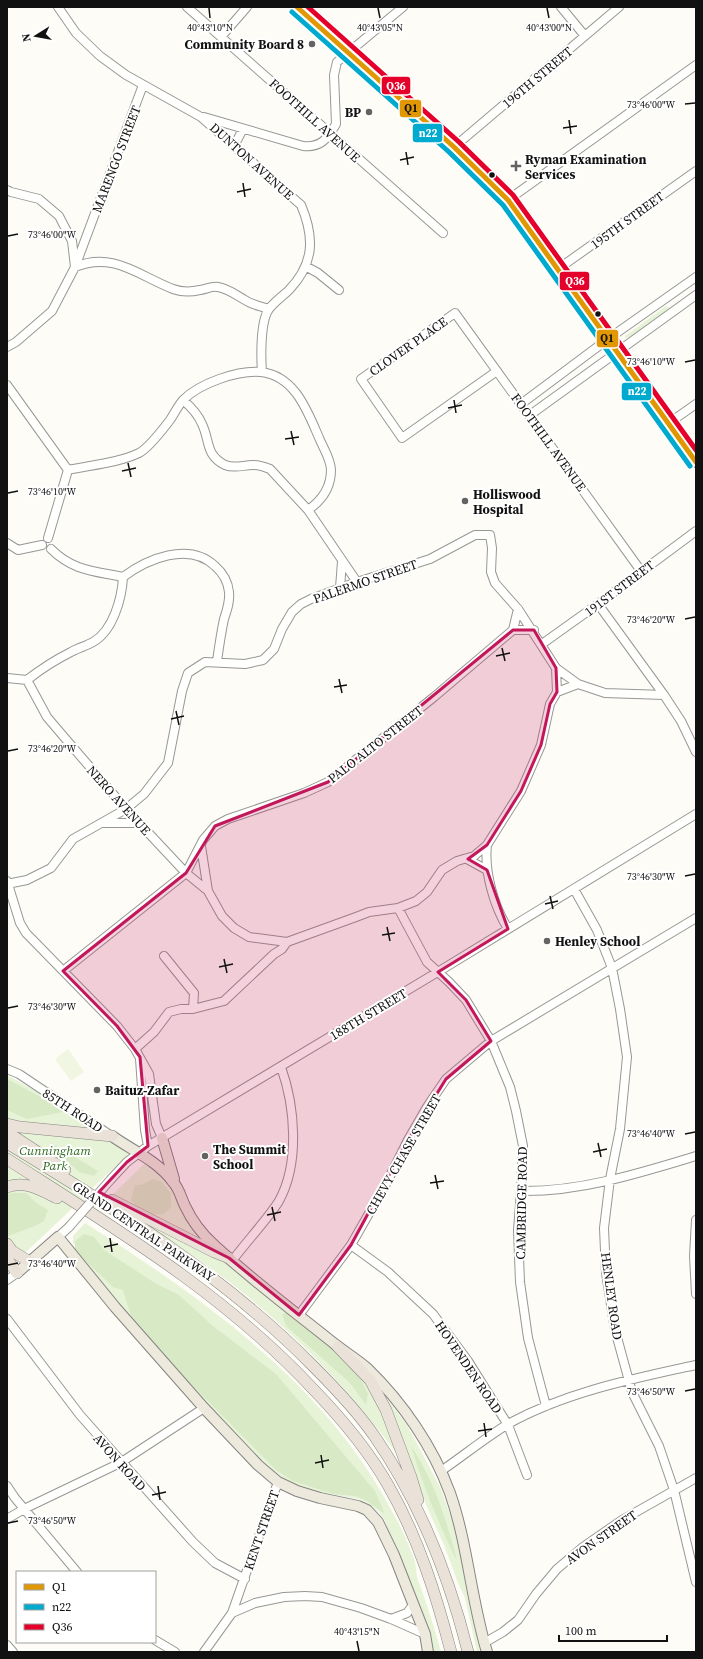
<svg xmlns="http://www.w3.org/2000/svg" width="703" height="1659" viewBox="0 0 703 1659" font-family="'Source Serif 4',serif">
	<style>
		.green { fill: #e7f3d7 }
		.forest { fill: #d8eac5 }
		.pitch { fill: #f0f6e1 }
		.lines { fill: none; stroke-linecap: round; stroke-linejoin: round }
		.minor-casing { stroke: #979795; stroke-width: 10 }
		.major-casing { stroke: #858482; stroke-width: 12 }
		.highway-casing { stroke: #858482; stroke-width: 12 }
		.minor { stroke: #fffffe; stroke-width: 8 }
		.major { stroke: #ede9dc; stroke-width: 10 }
		.highway { stroke: #eae1d8; stroke-width: 11 }
		.minor-bridge-casing { stroke: #979795; stroke-width: 10; stroke-linecap: butt }
		.minor-bridge { stroke: #fffffe; stroke-width: 8 }
		.bus-1-casing { stroke: #fff; stroke-width: 8 }
		.bus-2-casing { stroke: #fff; stroke-width: 8 }
		.bus-3-casing { stroke: #fff; stroke-width: 8 }
		.bus-1 { stroke: #e09702; stroke-width: 5 }
		.bus-2 { stroke: #00a9ce; stroke-width: 5 }
		.bus-3 { stroke: #e4002b; stroke-width: 5 }
		.marked { fill: #c2185b; fill-opacity: 0.2; stroke: #c2185b; stroke-width: 3; stroke-linejoin: round }
		.ticks { fill: none; stroke: #111; stroke-width: 1.5 }
		.poi-dot { fill: #646362; stroke: #fff; stroke-width: 1.5 }
		.bus-dot { fill: #111; stroke: #fff; stroke-width: 1.5 }
		.labels { text-anchor: middle; stroke-width: 4; stroke-linejoin: round; paint-order: stroke }
		.poi-label { font-size: 13px; font-weight: bold; fill: #111; stroke: #fff; text-anchor: start }
		.street-label { font-size: 13px; fill: #111; stroke: #fff }
		.park-label { font-size: 13px; font-style: italic; fill: #2f6b1f; stroke: #fff }
		.ticks-label { font-size: 10px; text-anchor: middle; fill: #111; stroke: #fff; stroke-width: 4; stroke-linejoin: round; paint-order: stroke }
		.line-badge { stroke: #fff; stroke-width: 1.5 }
		.badge-label { font-size: 11px; text-anchor: middle; font-weight: bold; fill: #fff }
		.pale-badge-label { font-size: 11px; text-anchor: middle; font-weight: bold; fill: #111 }
	</style>
	<rect width="100%" height="100%" fill="#fdfcf7"/>
	<path class="green" d="M666 306 669 307 670 309 629 339 627 337 625 339V336Z
		M7 1075 136 1147 82 1198 118 1224 80 1201 7 1270Z
		M144 1164 164 1173 201 1236 200 1240 111 1196Z
		M121 1208 217 1257 240 1272 295 1315 358 1370 382 1410 397 1454C362 1407 320 1359 275 1320 228 1277 174 1242 121 1208Z
		M85 1223C204 1299 328 1386 394 1515 402 1529 410 1547 415 1562 416 1567 416 1572 417 1577 426 1602 434 1626 441 1652H434L430 1630 385 1521 379 1512 367 1503 359 1499 313 1491 288 1481 269 1468 186 1383 74 1250 77 1246 73 1243V1236Z
		M383 1394 407 1425 441 1489 453 1523 462 1557 472 1614 483 1652H477L465 1598 458 1583 444 1545 427 1507Z"/>
	<path class="forest" d="M7 1079 58 1106 63 1112 27 1119 7 1110Z
		M50 1142 98 1171 94 1176 79 1172 59 1154Z
		M153 1179 162 1182 171 1194V1207L164 1214C148 1215 141 1213 131 1200L135 1185H141Z
		M11 1193H26L38 1204 48 1210 44 1221 35 1226 8 1236 7 1235V1195Z
		M84 1234 94 1237 104 1250 155 1283 179 1295 213 1326 276 1374 375 1491 385 1514 367 1501 356 1496 333 1494 293 1481 276 1470 178 1371 131 1316 123 1290 113 1287 75 1251V1241Z
		M290 1312 302 1326 344 1358 361 1380 368 1394 366 1405 350 1383 286 1326 282 1314Z
		M411 1446C434 1480 447 1521 457 1561 438 1523 423 1486 411 1446Z"/>
	<path class="pitch" d="M68 1049 84 1072 71 1081 55 1059Z"/>
	<g class="lines">
		<g class="minor-casing">
			<path id="minor" d="M58 7 76 33 100 56 126 75 201 117 301 205C315 238 314 264 289 290 283 296 274 302 269 309 260 321 261 358 262 372
				M187 7 443 233
				M561 7 585 36
				M221 37 247 7
				M204 117 303 146C321 148 328 138 336 124L334 75 337 62 403 7
				M234 146 243 129
				M454 147 619 7
				M7 190 11 192 39 199 59 216 72 241 75 267C113 251 139 276 173 289 181 292 191 292 200 290 207 289 211 286 218 287 229 289 236 295 245 300 252 305 261 306 268 309
				M508 200 696 65
				M307 267 318 273 339 290
				M558 269 696 171
				M7 347 16 342 52 311 75 267 143 85
				M497 371 402 438 361 379 455 313 641 571
				M7 385 68 470 48 538
				M183 400C191 407 198 414 202 424 210 440 205 455 225 465 235 469 243 465 253 465 259 465 265 467 270 469L308 510 357 582
				M521 404 608 339 696 277
				M530 415 696 295
				M669 423 696 404
				M68 470C91 465 118 463 139 453 149 448 163 429 170 420 174 414 178 406 183 400 200 383 238 370 261 372 296 376 308 413 320 440 324 449 331 460 331 470 331 488 321 501 308 510
				M7 543 18 550 42 545
				M51 549C73 571 94 571 123 577
				M123 577C147 559 189 541 215 566 223 573 228 582 229 592 230 602 227 610 224 619 221 633 219 647 217 661
				M340 588 342 561
				M598 604 664 695
				M513 630H534
				M542 644 598 604 696 531
				M7 678 27 680C41 669 55 660 71 652 78 648 86 646 93 642 113 631 122 598 123 577
				M27 680 47 717 64 737 126 809 186 873 208 891 222 916 234 928 249 937 287 942
				M557 692 578 684
				M103 823H139
				M487 845C484 872 494 906 508 929
				M201 846 208 891
				M467 859 487 870
				M7 881 20 923 26 933 117 1026 135 1049 149 1074 156 1124 162 1138
				M7 884 27 880 51 868 73 839 126 809 144 794 168 763 182 691 188 673 205 662 245 664 263 660 274 649 282 629 292 612 301 604 311 599 357 582 430 559 475 535H490L492 548 491 572 495 583 518 609 556 668 578 684 605 693 664 695 681 721 696 752
				M574 889 597 930 612 968 620 1009 627 1057 620 1129 610 1179 604 1228 606 1273 615 1330 632 1392 659 1446 674 1490 696 1582
				M398 908 427 962 449 982 466 1000 491 1041 510 1087 516 1111 523 1146 521 1191 518 1230 520 1282 528 1338 546 1406
				M164 956 194 993 193 1009
				M63 971 186 873 203 840 215 826 228 819 304 793 328 782 434 697 513 630 518 609
				M135 1049 154 1032 169 1012 181 1009H193L224 1001 274 954 282 949 287 942 356 917 369 912 398 908 416 901 427 892 442 870 457 861 474 856 487 845 521 791 541 745 550 704 557 692 556 668
				M140 1059 145 1130 148 1146
				M7 1069 19 1074 110 1135
				M112 1178 127 1162 148 1146 446 967 696 814
				M521 1191C580 1192 640 1173 696 1156
				M696 1220 694 1256 696 1294
				M58 1237 69 1227
				M351 1245 388 1272 433 1314 468 1361 508 1425 527 1475
				M232 1261C246 1242 267 1220 279 1201 300 1163 295 1106 281 1067
				M7 1280 17 1273
				M299 1315 351 1245 387 1182 408 1140 427 1107 446 1079 491 1041 696 918
				M7 1319 80 1415 193 1542 215 1563 245 1579
				M441 1471C463 1456 485 1438 508 1424 566 1392 632 1379 696 1365
				M7 1486 15 1498 77 1572
				M7 1519 24 1509 120 1463 204 1408
				M232 1613 255 1603 284 1597 305 1596 322 1597 361 1608 391 1619 425 1634
				M391 1619 407 1613 413 1605
				M155 1640 175 1652
				M484 1643 503 1632 518 1620 536 1594 557 1569 583 1547 622 1520 696 1478
				M7 1645 13 1652
				M204 1652 232 1613 278 1482"/>
		</g>
		<g class="major-casing">
			<path id="major" d="M297 7 454 147 508 200 696 462
				M112 1136C133 1151 158 1161 173 1182 179 1188 181 1198 185 1206 192 1221 202 1234 214 1245 253 1281 295 1312 336 1345 346 1353 358 1360 368 1369 403 1403 433 1447 450 1493 468 1545 471 1600 487 1652
				M162 1138 174 1179
				M17 1273 58 1237 115 1307 204 1408 258 1465 278 1482 297 1491 320 1498 358 1506 367 1510 378 1522 394 1555 425 1634 428 1652"/>
		</g>
		<g class="highway-casing">
			<path id="highway" d="M7 1124 20 1127 112 1136
				M7 1132 65 1170
				M7 1143C116 1209 225 1276 314 1367 336 1389 358 1412 375 1437 420 1502 449 1576 468 1652
				M7 1159C116 1229 225 1294 314 1390 342 1419 368 1450 388 1485 418 1537 436 1594 451 1652
				M7 1187C25 1180 41 1190 57 1198
				M112 1200 214 1252 229 1258
				M7 1244 12 1251 30 1262
				M7 1259 17 1273
				M338 1347 370 1380 386 1410 411 1477 418 1500"/>
		</g>
		<use href="#minor" class="minor"/>
		<use href="#major" class="major"/>
		<use href="#highway" class="highway"/>
		<g class="minor-bridge-casing">
			<path id="minor-bridge" d="M69 1227 112 1178"/>
		</g>
		<use href="#minor-bridge" class="minor-bridge"/>
		<g class="bus-1-casing">
			<path id="bus-1" d="M297 7 454 147 508 200 696 462"/>
		</g>
		<g class="bus-2-casing">
			<path id="bus-2" d="M292 12 449 152 503 205 690 466"/>
		</g>
		<g class="bus-3-casing">
			<path id="bus-3" d="M308 7 459 142 513 195 696 450"/>
		</g>
		<use href="#bus-1" class="bus-1"/>
		<use href="#bus-2" class="bus-2"/>
		<use href="#bus-3" class="bus-3"/>
	</g>
	<path class="marked" d="M513 630H534L556 668 557 692 550 704 541 745 521 791 487 845 468 859 487 870 508 929 438 972 466 1000 491 1041 446 1079 408 1140 351 1245 299 1315 229 1258 99 1192 127 1162 148 1146 140 1057 117 1026 63 971 186 873 215 826 328 782Z"/>
	<path class="ticks" d="M209 8 210 18M378 8 380 18M547 8 549 18M685 104 695 103M569 120 571 134M563 128 577 126M406 152 408 165M400 160 414 157M243 183 245 197M237 192 251 189M8 236 18 234M685 362 695 360M454 400 456 413M448 408 462 405M291 431 294 445M285 439 299 437M128 463 131 477M122 471 136 468M8 493 18 491M685 619 695 617M502 648 505 661M496 656 510 653M339 679 342 693M334 687 347 685M176 711 179 725M171 719 184 716M8 751 18 749M685 876 695 874M550 896 553 909M545 904 558 901M387 927 390 941M382 935 395 933M224 959 227 973M219 967 233 964M8 1008 18 1006M685 1134 695 1132M598 1143 601 1157M593 1152 607 1149M435 1175 438 1189M430 1183 444 1181M272 1207 275 1221M267 1215 281 1212M110 1238 112 1252M104 1247 118 1244M8 1265 18 1263M685 1391 695 1389M484 1423 486 1437M478 1431 492 1429M321 1455 323 1468M315 1463 329 1460M158 1486 160 1500M152 1495 166 1492M8 1523 18 1521M357 1641 359 1651"/>
	<g class="poi-dot">
		<circle cx="312" cy="44" r="4"/>
		<circle cx="369" cy="112" r="4"/>
		<path d="M514 160h4v4h4v4h-4v4h-4v-4h-4v-4h4z"/>
		<circle cx="465" cy="501" r="4"/>
		<circle cx="547" cy="941" r="4"/>
		<circle cx="97" cy="1090" r="4"/>
		<circle cx="205" cy="1156" r="4"/>
	</g>
	<g class="bus-dot">
		<circle cx="492" cy="175" r="3.5"/>
		<circle cx="598" cy="314" r="3.5"/>
	</g>
	<g class="labels">
		<g class="poi-label">
			<text x="304" y="49" text-anchor="end">Community Board 8</text>
			<text x="361" y="117" text-anchor="end">BP</text>
			<text x="525" y="164">Ryman Examination<tspan x="525" dy="15">Services</tspan></text>
			<text x="473" y="499">Holliswood<tspan x="473" dy="15">Hospital</tspan></text>
			<text x="555" y="946">Henley School</text>
			<text x="105" y="1095">Baituz-Zafar</text>
			<text x="213" y="1154">The Summit<tspan x="213" dy="15">School</tspan></text>
		</g>
		<g class="street-label">
			<text transform="translate(537 77) rotate(-40)" y="5">196TH STREET</text>
			<text transform="translate(315 120) rotate(42)" y="5">FOOTHILL AVENUE</text>
			<text transform="translate(116 159) rotate(-69)" y="5">MARENGO STREET</text>
			<text transform="translate(252 161) rotate(42)" y="5">DUNTON AVENUE</text>
			<text transform="translate(627 220) rotate(-36)" y="5">195TH STREET</text>
			<text transform="translate(408 346) rotate(-35)" y="5">CLOVER PLACE</text>
			<text transform="translate(549 442) rotate(54)" y="5">FOOTHILL AVENUE</text>
			<text transform="translate(365 581) rotate(-19)" y="5">PALERMO STREET</text>
			<text transform="translate(619 588) rotate(-37)" y="5">191ST STREET</text>
			<text transform="translate(375 744) rotate(-38)" y="5">PALO ALTO STREET</text>
			<text transform="translate(119 800) rotate(48)" y="5">NERO AVENUE</text>
			<text transform="translate(368 1014) rotate(-31)" y="5">188TH STREET</text>
			<text transform="translate(73 1110) rotate(33)" y="5">85TH ROAD</text>
			<text transform="translate(403 1154) rotate(-60)" y="5">CHEVY CHASE STREET</text>
			<text transform="translate(521 1203) rotate(-89)" y="5">CAMBRIDGE ROAD</text>
			<text transform="translate(144 1231) rotate(34)" y="5">GRAND CENTRAL PARKWAY</text>
			<text transform="translate(612 1296) rotate(82)" y="5">HENLEY ROAD</text>
			<text transform="translate(469 1367) rotate(56)" y="5">HOVENDEN ROAD</text>
			<text transform="translate(120 1462) rotate(48)" y="5">AVON ROAD</text>
			<text transform="translate(261 1530) rotate(-71)" y="5">KENT STREET</text>
			<text transform="translate(601 1537) rotate(-35)" y="5">AVON STREET</text>
		</g>
		<g class="park-label">
			<text x="55" y="1155">Cunningham<tspan x="55" dy="15">Park</tspan></text>
		</g>
	</g>
	<g class="ticks-label">
		<text x="210" y="31">40°43'10"N</text>
		<text x="380" y="31">40°43'05"N</text>
		<text x="549" y="31">40°43'00"N</text>
		<text x="651" y="108">73°46'00"W</text>
		<text x="52" y="238">73°46'00"W</text>
		<text x="651" y="365">73°46'10"W</text>
		<text x="52" y="495">73°46'10"W</text>
		<text x="651" y="623">73°46'20"W</text>
		<text x="52" y="752">73°46'20"W</text>
		<text x="651" y="880">73°46'30"W</text>
		<text x="52" y="1010">73°46'30"W</text>
		<text x="651" y="1137">73°46'40"W</text>
		<text x="52" y="1267">73°46'40"W</text>
		<text x="651" y="1395">73°46'50"W</text>
		<text x="52" y="1524">73°46'50"W</text>
		<text x="357" y="1635">40°43'15"N</text>
	</g>
	<g class="line-badge">
		<rect x="381" y="76" width="30" height="19" rx="4" fill="#e4002b"/>
		<rect x="399" y="99" width="23" height="19" rx="4" fill="#e09702"/>
		<rect x="412" y="123" width="31" height="20" rx="4" fill="#00a9ce"/>
		<rect x="559" y="271" width="31" height="20" rx="4" fill="#e4002b"/>
		<rect x="596" y="329" width="23" height="19" rx="4" fill="#e09702"/>
		<rect x="621" y="382" width="31" height="19" rx="4" fill="#00a9ce"/>
	</g>
	<g class="badge-label">
		<text x="396" y="90">Q36</text>
		<text x="428" y="137">n22</text>
		<text x="575" y="285">Q36</text>
		<text x="637" y="395">n22</text>
	</g>
	<g class="pale-badge-label">
		<text x="411" y="112">Q1</text>
		<text x="607" y="342">Q1</text>
	</g>
	<rect width="703" height="1659" fill="none" stroke="#111111" stroke-width="16"/>
	<rect x="16" y="1571" width="140" height="72" fill="#ffffff" stroke="#a0a0a0"/>
	<rect x="24" y="1584" width="20" height="6" fill="#e09702" stroke="#a0a0a0"/>
	<text x="52" y="1591" font-size="12" fill="#111111">Q1</text>
	<rect x="24" y="1604" width="20" height="6" fill="#00a9ce" stroke="#a0a0a0"/>
	<text x="52" y="1611" font-size="12" fill="#111111">n22</text>
	<rect x="24" y="1624" width="20" height="6" fill="#e4002b" stroke="#a0a0a0"/>
	<text x="52" y="1631" font-size="12" fill="#111111">Q36</text>
	<g transform="translate(36 36) rotate(259)" stroke="#ffffff" stroke-width="3" paint-order="stroke">
	<path d="M0-3L7 15L0 10L-7 15Z" fill="#111111"/>
	<text y="-6" font-size="11" font-weight="bold" text-anchor="middle" fill="#111111">N</text>
	</g>
	<path d="M559 1635v6h108v-6" fill="none" stroke="#111111" stroke-width="2"/>
	<text x="565" y="1635" font-size="12" fill="#111111" stroke="#ffffff" stroke-width="3" paint-order="stroke">100 m</text>
</svg>
